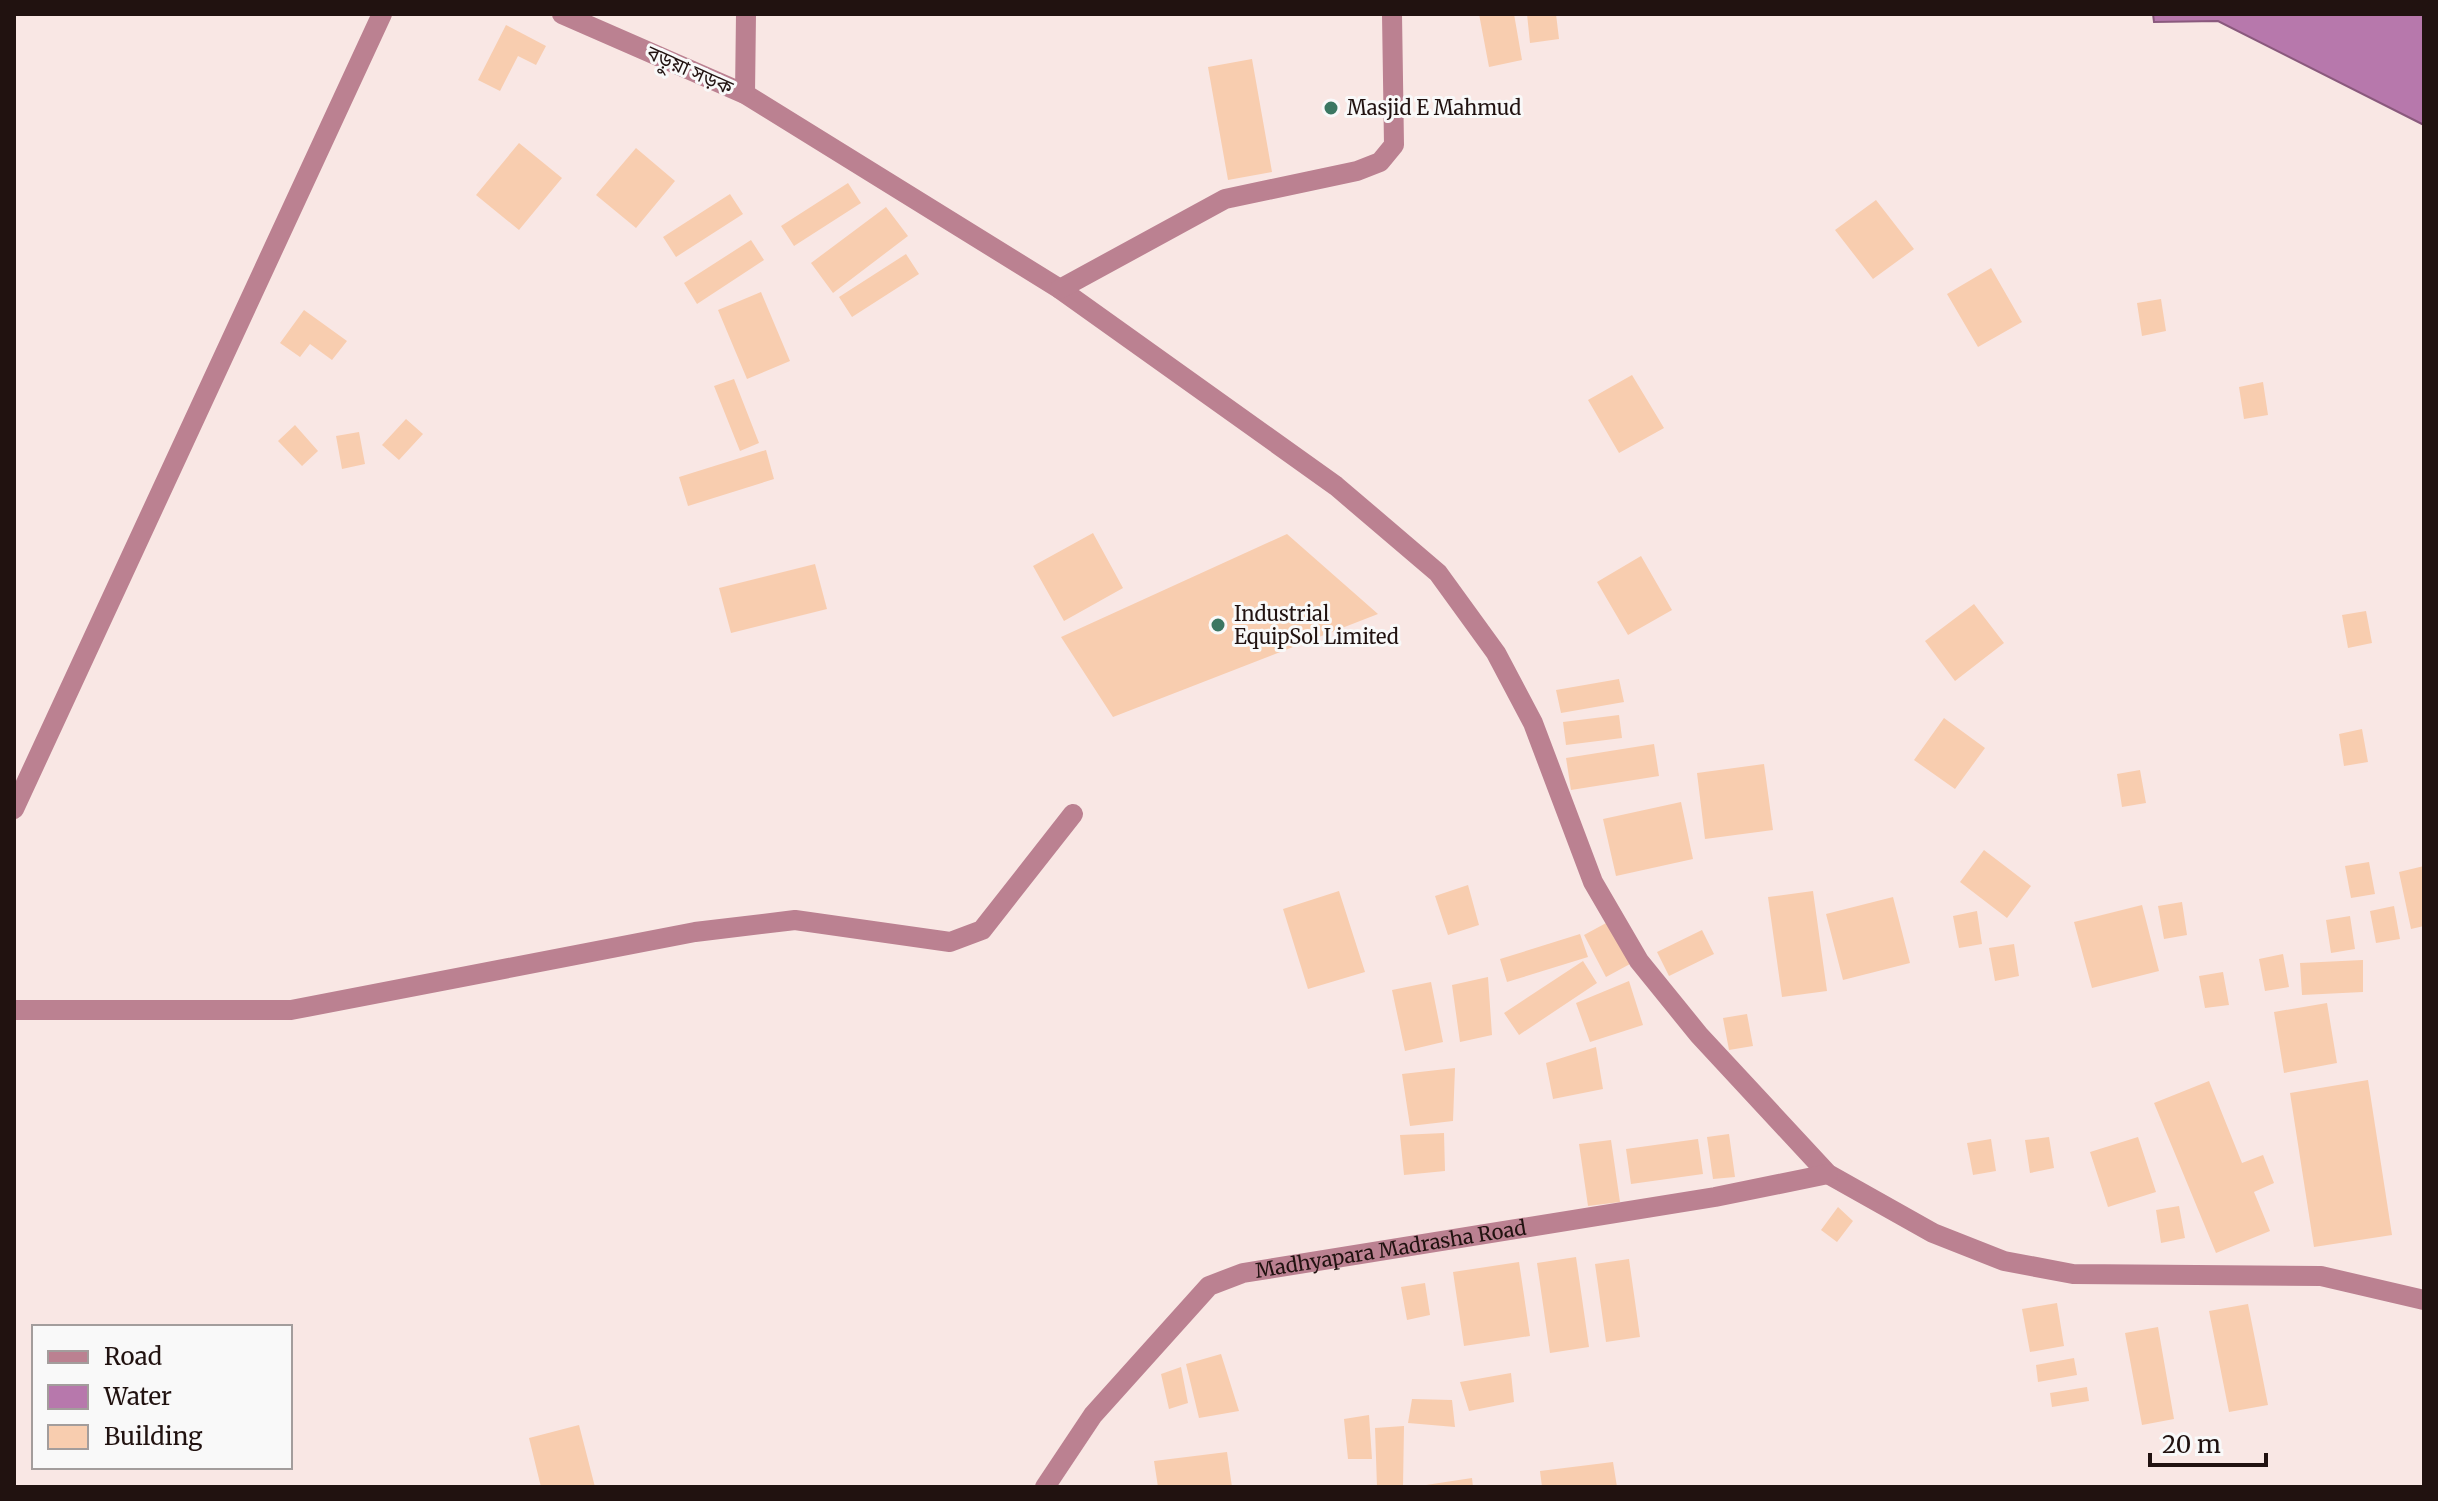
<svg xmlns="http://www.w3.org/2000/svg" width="2438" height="1501" viewBox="0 0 2438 1501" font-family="Merriweather,'Noto Sans Bengali',serif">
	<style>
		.water { fill: #b778ac; stroke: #8a597d; stroke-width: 2 }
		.building { fill: #f8cdaf }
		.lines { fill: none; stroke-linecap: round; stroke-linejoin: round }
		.service { stroke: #bb8191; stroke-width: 20 }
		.minor { stroke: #bb8191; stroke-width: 20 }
		.poi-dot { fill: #3b7762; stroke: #f9f9f9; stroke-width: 3 }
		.labels { text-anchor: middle; stroke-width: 6; stroke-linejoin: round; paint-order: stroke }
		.street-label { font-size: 20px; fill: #211210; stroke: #f9f9f9 }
		.poi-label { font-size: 20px; fill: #211210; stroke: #f9f9f9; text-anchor: start }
	</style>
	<rect width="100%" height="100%" fill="#f9e7e4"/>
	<path class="water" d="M2153 14H2424V125L2218 21 2154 22Z"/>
	<path class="building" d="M1479 14H1514L1522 60 1489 67Z
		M1527 14H1556L1559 39 1530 43Z
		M506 25 546 46 536 65 518 56 500 91 478 80Z
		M1252 59 1272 172 1228 180 1208 67Z
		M519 143 562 178 519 230 476 195Z
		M636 148 675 181 636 228 596 195Z
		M848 183 861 203 794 246 781 226Z
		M730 194 743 214 676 257 663 237Z
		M1876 200 1914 249 1873 279 1835 230Z
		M886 207 908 236 833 293 811 263Z
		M751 240 764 260 697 304 684 283Z
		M906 254 919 274 852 317 839 297Z
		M1991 268 2022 322 1978 347 1947 294Z
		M761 292 790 361 747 379 718 310Z
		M2161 299 2166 331 2142 336 2137 303Z
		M304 310 347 341 332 360 310 344 300 357 280 343Z
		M1632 375 1664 428 1619 453 1588 400Z
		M734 379 759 443 740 451 714 386Z
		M2263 382 2268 415 2244 419 2239 387Z
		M406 419 423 434 399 460 382 445Z
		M295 425 318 451 302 466 278 441Z
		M359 432 365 464 342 469 336 436Z
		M766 450 774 479 688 506 679 477Z
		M1093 533 1123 588 1064 621 1033 566Z
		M1287 534 1378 614 1113 717 1061 637Z
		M1641 556 1672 610 1628 635 1597 582Z
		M815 564 827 609 731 633 719 588Z
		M1974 604 2004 643 1955 681 1925 641Z
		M2366 611 2372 643 2348 648 2342 615Z
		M1619 679 1624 702 1561 713 1556 690Z
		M1619 715 1622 738 1566 745 1563 722Z
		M1944 718 1985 748 1955 789 1914 760Z
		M2362 729 2368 762 2344 766 2339 734Z
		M1654 744 1659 776 1571 790 1566 758Z
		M1764 764 1773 830 1705 839 1697 773Z
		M2140 770 2146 803 2122 807 2117 774Z
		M1681 802 1693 859 1616 876 1603 819Z
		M1984 850 2031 886 2007 918 1960 882Z
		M2369 862 2375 894 2351 898 2345 866Z
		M2424 866V926L2411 929 2399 872Z
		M1468 885 1479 925 1448 935 1435 896Z
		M1339 891 1365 972 1308 989 1283 909Z
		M1813 891 1827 991 1782 997 1768 897Z
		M1893 897 1910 963 1843 980 1826 914Z
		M2182 902 2187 935 2164 939 2158 906Z
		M2142 905 2159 971 2092 988 2074 922Z
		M2394 906 2400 939 2376 943 2370 911Z
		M1977 911 1982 944 1959 948 1953 916Z
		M2350 916 2355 949 2331 953 2326 920Z
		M1608 922 1630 964 1606 977 1584 935Z
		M1702 930 1714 954 1669 976 1657 952Z
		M1580 934 1588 957 1507 982 1500 959Z
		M2014 944 2019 976 1995 981 1989 948Z
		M2283 954 2289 987 2265 991 2259 959Z
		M2363 960V992L2302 995 2300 963Z
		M1583 961 1597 983 1519 1035 1504 1013Z
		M2223 972 2229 1005 2205 1008 2199 976Z
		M1488 977 1492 1035 1460 1042 1452 985Z
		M1629 981 1643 1025 1590 1042 1576 1003Z
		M1431 982 1443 1042 1405 1051 1392 990Z
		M2327 1003 2337 1063 2284 1073 2274 1012Z
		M1747 1014 1753 1046 1729 1050 1723 1018Z
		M1596 1047 1603 1089 1553 1099 1546 1063Z
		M1455 1068 1453 1121 1410 1126 1402 1074Z
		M2368 1080 2392 1235 2314 1247 2290 1093Z
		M2209 1081 2242 1163 2263 1155 2274 1183 2254 1192 2270 1231 2216 1253 2154 1103Z
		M1444 1133 1445 1171 1404 1175 1400 1135Z
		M1729 1134 1735 1177 1713 1179 1707 1137Z
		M2049 1137 2054 1168 2030 1173 2025 1140Z
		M2138 1137 2156 1192 2108 1207 2090 1152Z
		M1698 1139 1703 1174 1631 1184 1626 1149Z
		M1991 1139 1996 1171 1973 1175 1967 1143Z
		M1611 1140 1620 1202 1588 1206 1579 1144Z
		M2179 1206 2185 1238 2161 1243 2156 1210Z
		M1838 1207 1853 1221 1837 1242 1821 1230Z
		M1576 1257 1589 1347 1550 1353 1537 1263Z
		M1629 1259 1640 1337 1606 1342 1595 1264Z
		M1519 1262 1530 1336 1464 1346 1453 1272Z
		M1425 1283 1430 1315 1407 1320 1401 1287Z
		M2057 1303 2064 1346 2030 1352 2022 1309Z
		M2248 1304 2268 1405 2229 1412 2209 1311Z
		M2158 1327 2174 1419 2142 1425 2125 1333Z
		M1221 1354 1239 1411 1199 1418 1186 1364Z
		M2074 1358 2077 1375 2038 1382 2036 1365Z
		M1181 1367 1188 1403 1169 1409 1161 1374Z
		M1511 1373 1514 1402 1469 1411 1460 1382Z
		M2087 1387 2089 1401 2052 1407 2050 1393Z
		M1412 1399 1452 1400 1455 1427 1408 1423Z
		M1369 1415 1372 1459H1348L1344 1419Z
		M579 1425 595 1487H541L529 1438Z
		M1404 1426 1403 1487H1377L1375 1428Z
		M1227 1452 1232 1487H1158L1154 1461Z
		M1613 1462 1617 1487H1542L1540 1471Z
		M1472 1478 1473 1487H1426V1485Z"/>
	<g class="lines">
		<path class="service" d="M14 1010H291L695 932 795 920 950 942 982 930 1073 814"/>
		<g class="minor">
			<path d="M562 14 745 94 1060 289 1336 486 1438 573 1496 653 1533 723 1593 882 1639 961 1699 1035 1828 1174 1933 1233 2004 1261 2073 1274 2321 1276 2424 1300"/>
			<path d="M745 94 746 14"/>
			<path d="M1060 289 1225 199 1357 171 1380 162 1394 145 1392 14"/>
			<path d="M14 809 382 14"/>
			<path id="s1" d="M1045 1487 1093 1415 1209 1286 1243 1273 1715 1197 1828 1174"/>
		</g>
	</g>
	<g class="poi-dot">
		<circle cx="1331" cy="108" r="8"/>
		<circle cx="1218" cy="625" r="8"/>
	</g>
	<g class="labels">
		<g class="street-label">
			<text transform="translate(690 70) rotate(24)" y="7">বড়ুয়া সড়ক</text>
			<text dy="7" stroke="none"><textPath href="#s1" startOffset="446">Madhyapara Madrasha Road</textPath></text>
		</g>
		<g class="poi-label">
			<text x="1347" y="115">Masjid E Mahmud</text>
			<text x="1234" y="621">Industrial<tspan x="1234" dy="23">EquipSol Limited</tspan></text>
		</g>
	</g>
	<rect width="2438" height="1501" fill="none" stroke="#211210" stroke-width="32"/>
	<rect x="32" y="1325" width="260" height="144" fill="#f9f9f9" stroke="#a39d9c" stroke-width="2"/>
	<rect x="48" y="1351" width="40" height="12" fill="#bb8191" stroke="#a39d9c" stroke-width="2"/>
	<text x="104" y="1365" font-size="24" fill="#211210">Road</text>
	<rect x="48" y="1385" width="40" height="24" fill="#b778ac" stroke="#a39d9c" stroke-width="2"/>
	<text x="104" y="1405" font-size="24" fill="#211210">Water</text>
	<rect x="48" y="1425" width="40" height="24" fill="#f8cdaf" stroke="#a39d9c" stroke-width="2"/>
	<text x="104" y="1445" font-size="24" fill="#211210">Building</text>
	<path d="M2150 1453v12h116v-12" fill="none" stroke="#211210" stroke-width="4"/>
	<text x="2162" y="1453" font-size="24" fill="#211210" stroke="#f9f9f9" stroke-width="6" paint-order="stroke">20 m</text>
</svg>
